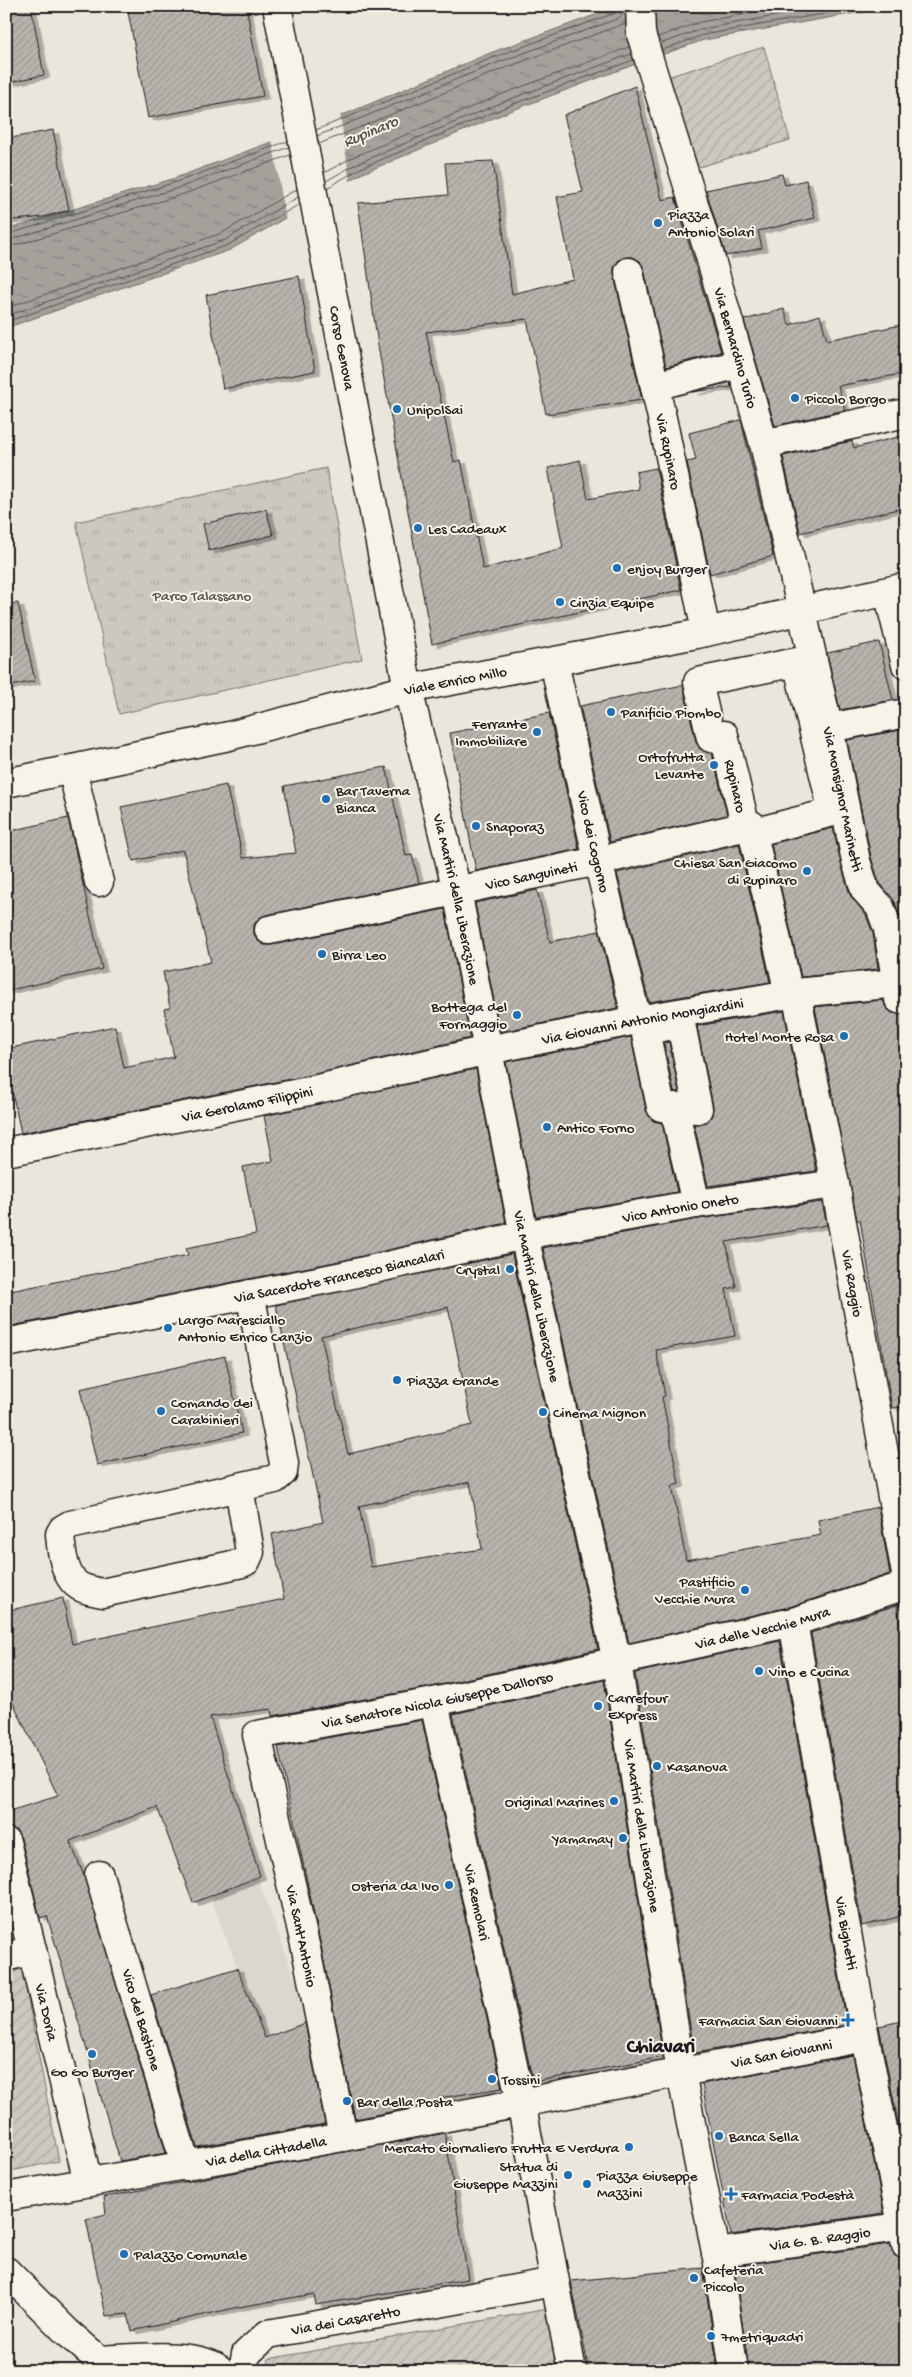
<svg xmlns="http://www.w3.org/2000/svg" width="912" height="2377" viewBox="0 0 912 2377" font-family="'Gochi Hand',sans-serif">
	<style>
		.built { fill: #dad7ce }
		.park { fill: url(#park-tufts); stroke: #74726e }
		.garden { fill: url(#garden-furrows); stroke: #74726e }
		.water { fill: url(#water-ripples); stroke: #6d6c68 }
		.pier { fill: #eae6dc }
		.lines { fill: none; stroke-linecap: round; stroke-linejoin: round }
		.shore { stroke: #52514e; stroke-width: 1 }
		.building { fill: url(#building-hatch); stroke: #1c1c1c; fill-rule: evenodd; filter: url(#shadow) }
		.minor-casing { stroke: #1c1c1c; stroke-width: 31 }
		.major-casing { stroke: #1c1c1c; stroke-width: 31 }
		.minor { stroke: #f7f3e8; stroke-width: 28 }
		.major { stroke: #f7f3e8; stroke-width: 28 }
		.poi-dot { fill: #1f6fb2; stroke: #f7f3e8; stroke-width: 2 }
		.labels { text-anchor: middle; stroke-width: 4; stroke-linejoin: round; paint-order: stroke }
		.poi-label { font-size: 15px; fill: #1c1c1c; stroke: #f7f3e8; text-anchor: start }
		.street-label { font-size: 15px; fill: #1c1c1c; stroke: #f7f3e8 }
		.park-label { font-size: 15px; fill: #51504d; stroke: #f7f3e8 }
		.water-label { font-size: 16px; font-style: italic; fill: #52514e; stroke: #f7f3e8 }
		.district-label { font-size: 20px; font-weight: bold; fill: #1c1c1c; stroke: #f7f3e8 }
	</style>
	<defs>
		<pattern id="park-tufts" width="24" height="20" patternUnits="userSpaceOnUse" patternTransform="scale(1.25)"><rect width="24" height="20" fill="#ccc8c0"/><path d="M3 7l-1-3M5 7V3M7 7l1-3M15 17l-1-3M17 17v-4M19 17l1-3" fill="none" stroke="#afaba4"/></pattern>
		<pattern id="garden-furrows" width="10" height="10" patternUnits="userSpaceOnUse" patternTransform="scale(1.25)"><rect width="10" height="10" fill="#ccc8c0"/><path d="M-1 1l2-2M0 10L10 0M9 11l2-2" fill="none" stroke="#afaba4"/></pattern>
		<pattern id="water-ripples" width="26" height="14" patternUnits="userSpaceOnUse" patternTransform="scale(1.25)"><rect width="26" height="14" fill="#a3a19a"/><path d="M2 4q2-2 4 0t4 0M15 11q2-2 4 0t4 0" fill="none" stroke="#84827d"/></pattern>
		<pattern id="building-hatch" width="6" height="6" patternUnits="userSpaceOnUse" patternTransform="scale(1.25)"><rect width="6" height="6" fill="#b6b4ac"/><path d="M-1 1l2-2M0 6l6-6M5 7l2-2" fill="none" stroke="#9c9a93"/></pattern>
		<filter id="shadow"><feDropShadow dx="5.5" dy="3" stdDeviation="0" flood-color="#0004"/></filter>
	</defs>
	<rect width="100%" height="100%" fill="#eae6dc"/>
	<filter id="ink" filterUnits="userSpaceOnUse"><feTurbulence type="fractalNoise" baseFrequency=".02" numOctaves="2"/><feDisplacementMap in="SourceGraphic" scale="10" xChannelSelector="R" yChannelSelector="G"/><feConvolveMatrix kernelMatrix="1 2 1 2 8 2 1 2 1" color-interpolation-filters="sRGB"/></filter>
	<g filter="url(#ink)">
		<path class="built" d="M258 1878 310 2021 265 2038 210 1897Z"/>
		<path class="park" d="M326 468 362 659 119 714 76 522Z"/>
		<path class="garden" d="M764 47 790 140 692 169 667 77Z
			M22 1969 59 2161 6 2172V1973Z
			M548 2309 559 2371H271L268 2359Z"/>
		<path class="water" d="M620 6H895L704 40 641 62 513 110 361 174 230 250 6 328V230L178 177 348 113 490 53Z"/>
		<path class="pier" d="M340 113 350 183 286 221 272 139Z"/>
		<g class="lines">
			<path class="shore" d="M658 37 700 22 789 6
				M660 44 702 29 832 6
				M662 50 703 35 868 6
				M316 130 492 58 615 13 619 6
				M317 136 494 64 617 19 623 14 625 6
				M319 144 497 71 626 23
				M324 173 353 157 505 93 629 47
				M326 181 356 164 508 100 631 54
				M327 188 359 169 511 105 633 60
				M6 235 179 181 288 141
				M6 241 181 187 289 147
				M6 248 184 194 290 155
				M6 308 222 233 297 189
				M6 316 225 240 298 197
				M6 322 228 245 300 204"/>
		</g>
		<path class="building" d="M6 6H31L44 75 6 83Z
			M127 6H246L263 96 148 118Z
			M635 86 662 200 675 197 721 352 666 367 644 269 640 261 633 257H625L619 260 614 267V275L642 400 546 414 527 319 426 332 454 462 461 460 483 569 563 548 548 468 580 460 588 499 639 489 636 472 656 468 681 590 432 644 378 346 358 203 448 195 445 163 493 161 512 294 573 279 557 197 583 192 564 115Z
			M53 130 69 210 43 217 6 221V139Z
			M782 174 785 185 806 180 815 218 758 231 762 248 726 256 706 190Z
			M299 276 315 371 223 389 206 295Z
			M784 309 789 325 820 315 827 340 906 324V373L838 386 845 410 775 426 744 320Z
			M730 382 731 387 692 392Z
			M741 420 773 556 710 574 687 462 696 460 689 433Z
			M906 435V507L800 533 783 456 852 441 854 448Z
			M266 509 273 535 209 551 203 524Z
			M18 603 35 681 6 687V605Z
			M879 642 893 700 840 710 827 653Z
			M683 685 696 742 700 749 712 753 727 815 610 842 580 706Z
			M549 713 579 849 476 871 450 733Z
			M906 729V941L903 924 895 902 879 882 871 857 847 740Z
			M386 767 406 856 412 855 419 883 266 915 259 918 254 925V934L257 940 264 945H272L445 909 470 1038 306 1076 21 1133 6 1064V1049L115 1026 124 1068 174 1057 164 1009 170 1008 163 972 211 962 183 850 133 861 121 807 226 785 243 858 296 853 284 786Z
			M68 818 102 969 6 991V832Z
			M833 828 841 864 850 895 866 915 873 933 878 969 801 977 771 844Z
			M739 844 770 982 649 1002 617 873Z
			M537 890 550 942 599 931 618 1008 500 1032 475 903Z
			M883 1000 886 1008 892 1013 906 1015V1407L892 1408 860 1220H857L815 1007Z
			M784 1011 816 1171 708 1186 694 1124 707 1122 712 1115 713 1106 697 1026Z
			M631 1037 646 1110 653 1121 662 1123 677 1192 536 1217 506 1062Z
			M669 1042 679 1092H674L664 1043Z
			M476 1069 506 1223 340 1261 6 1327V1292L188 1255 186 1248 256 1234 243 1167 273 1161 264 1116Z
			M822 1202 827 1225 726 1242 736 1287 726 1289 735 1336 656 1350 665 1396 662 1397 679 1484 672 1486 686 1560 821 1535 818 1520 878 1507 890 1574 789 1607 629 1643 543 1248 698 1219Z
			M512 1254 598 1649 431 1687 272 1716 271 1709 210 1717 260 1876 193 1903 157 1807 70 1841 84 1876 166 2153 120 2161 47 1916 40 1918 21 1838 17 1831 6 1827V1812L58 1796 6 1688V1611L63 1598 72 1644 284 1599 272 1534 323 1522 276 1305ZM448 1307 472 1425 348 1454 321 1336ZM470 1482 482 1549 371 1567 359 1506Z
			M225 1356 242 1433 97 1465 80 1389Z
			M906 1602V1606H897L906 1657V1915L862 1926 811 1633Z
			M780 1641 847 2025 696 2053V2051H694L635 1673Z
			M604 1680 663 2057 533 2082 453 1714Z
			M422 1720 502 2088 439 2098 440 2102 355 2119 321 1946 278 1747Z
			M237 1968 265 2038 305 2023 325 2124 197 2147 151 1995Z
			M906 2020V2163L879 2026Z
			M853 2055 884 2213 731 2235 702 2084Z
			M445 2133 468 2279 316 2305 314 2294 239 2307 132 2331 128 2314 106 2316 86 2219 106 2214 104 2197Z
			M890 2244 895 2256 906 2260V2371H749L734 2266Z
			M703 2268 718 2371H589L571 2281Z"/>
		<g class="lines">
			<g class="minor-casing">
				<g id="minor">
					<path id="s1" d="M640 6 641 34 709 253 764 444 833 748 856 861 865 890 880 907 888 929 899 999H906"/>
					<path id="s2" d="M629 272 664 427 706 632"/>
					<path d="M655 386 739 364"/>
					<path d="M764 444 906 413"/>
					<path d="M888 592 906 665"/>
					<path id="s3" d="M554 662 598 861 637 1020"/>
					<path d="M797 662 833 812 760 831 744 820 724 735 711 738 698 682Z"/>
					<path id="s4" d="M408 689 457 891 524 1235 617 1662 681 2072 718 2263 734 2371"/>
					<path d="M829 728 906 713"/>
					<path d="M72 769 99 882"/>
					<path id="s5" d="M269 930 598 861 751 825 789 994"/>
					<path id="s6" d="M796 993 835 1184 906 1574"/>
					<path d="M681 1024 698 1109 661 1107 645 1030Z"/>
					<path d="M674 1107 696 1204"/>
					<path id="s7" d="M6 1152 309 1091 488 1050 637 1020 796 993 897 983"/>
					<path id="s8" d="M6 1343 343 1276 524 1235 696 1204 835 1184"/>
					<path d="M239 1487 250 1552 246 1561 242 1563 102 1593C94 1591 85 1590 79 1586 64 1577 61 1549 60 1534L63 1529 70 1525 275 1479 283 1472 284 1463 250 1294"/>
					<path id="s9" d="M793 1622 865 2037 906 2245"/>
					<path id="s10" d="M434 1702 521 2102 572 2371"/>
					<path id="s11" d="M6 1842 88 2182"/>
					<path id="s12" d="M99 1875 186 2166"/>
					<path d="M6 1957 32 1950"/>
					<path id="s13" d="M343 2137 306 1949 257 1735 434 1702 793 1622 906 1585"/>
					<path id="s14" d="M6 2197 343 2137 865 2037"/>
					<path id="s15" d="M716 2253 906 2226"/>
					<path d="M6 2271 67 2332 99 2360C128 2359 201 2350 221 2371"/>
					<path id="s16" d="M243 2371 246 2354 268 2334 554 2282"/>
				</g>
			</g>
			<g class="major-casing">
				<g id="major">
					<path id="s17" d="M277 6 408 689"/>
					<path id="s18" d="M6 783 229 736 408 689 697 634 906 587"/>
				</g>
			</g>
			<use href="#minor" class="minor"/>
			<use href="#major" class="major"/>
		</g>
	</g>
	<g class="poi-dot">
		<circle cx="658" cy="223" r="5"/>
		<circle cx="795" cy="398" r="5"/>
		<circle cx="397" cy="409" r="5"/>
		<circle cx="418" cy="528" r="5"/>
		<circle cx="617" cy="568" r="5"/>
		<circle cx="560" cy="602" r="5"/>
		<circle cx="611" cy="712" r="5"/>
		<circle cx="537" cy="732" r="5"/>
		<circle cx="714" cy="765" r="5"/>
		<circle cx="326" cy="799" r="5"/>
		<circle cx="476" cy="826" r="5"/>
		<circle cx="807" cy="871" r="5"/>
		<circle cx="322" cy="954" r="5"/>
		<circle cx="517" cy="1015" r="5"/>
		<circle cx="844" cy="1036" r="5"/>
		<circle cx="547" cy="1127" r="5"/>
		<circle cx="510" cy="1269" r="5"/>
		<circle cx="168" cy="1328" r="5"/>
		<circle cx="397" cy="1380" r="5"/>
		<circle cx="161" cy="1411" r="5"/>
		<circle cx="543" cy="1412" r="5"/>
		<circle cx="745" cy="1590" r="5"/>
		<circle cx="759" cy="1671" r="5"/>
		<circle cx="598" cy="1706" r="5"/>
		<circle cx="657" cy="1766" r="5"/>
		<circle cx="614" cy="1801" r="5"/>
		<circle cx="623" cy="1838" r="5"/>
		<circle cx="449" cy="1885" r="5"/>
		<path d="M845.5 2012.5h5v5h5v5h-5v5h-5v-5h-5v-5h5z"/>
		<circle cx="92" cy="2054" r="5"/>
		<circle cx="492" cy="2079" r="5"/>
		<circle cx="347" cy="2101" r="5"/>
		<circle cx="719" cy="2136" r="5"/>
		<circle cx="629" cy="2147" r="5"/>
		<circle cx="568" cy="2175" r="5"/>
		<circle cx="587" cy="2184" r="5"/>
		<path d="M728.5 2186.5h5v5h5v5h-5v5h-5v-5h-5v-5h5z"/>
		<circle cx="124" cy="2254" r="5"/>
		<circle cx="694" cy="2278" r="5"/>
		<circle cx="711" cy="2336" r="5"/>
	</g>
	<g class="labels">
		<g class="poi-label">
			<text x="668" y="219">Piazza<tspan x="668" dy="17">Antonio Solari</tspan></text>
			<text x="805" y="403">Piccolo Borgo</text>
			<text x="407" y="414">UnipolSai</text>
			<text x="428" y="533">Les Cadeaux</text>
			<text x="627" y="573">enjoy Burger</text>
			<text x="570" y="607">Cinzia Equipe</text>
			<text x="621" y="717">Panificio Piombo</text>
			<text x="527" y="728" text-anchor="end">Ferrante<tspan x="527" dy="17">Immobiliare</tspan></text>
			<text x="704" y="761" text-anchor="end">Ortofrutta<tspan x="704" dy="17">Levante</tspan></text>
			<text x="336" y="795">Bar Taverna<tspan x="336" dy="17">Bianca</tspan></text>
			<text x="486" y="831">Snaporaz</text>
			<text x="797" y="867" text-anchor="end">Chiesa San Giacomo<tspan x="797" dy="17">di Rupinaro</tspan></text>
			<text x="332" y="959">Birra Leo</text>
			<text x="507" y="1011" text-anchor="end">Bottega del<tspan x="507" dy="17">Formaggio</tspan></text>
			<text x="834" y="1041" text-anchor="end">Hotel Monte Rosa</text>
			<text x="557" y="1132">Antico Forno</text>
			<text x="500" y="1274" text-anchor="end">Crystal</text>
			<text x="178" y="1324">Largo Maresciallo<tspan x="178" dy="17">Antonio Enrico Canzio</tspan></text>
			<text x="407" y="1385">Piazza Grande</text>
			<text x="171" y="1407">Comando dei<tspan x="171" dy="17">Carabinieri</tspan></text>
			<text x="553" y="1417">Cinema Mignon</text>
			<text x="735" y="1586" text-anchor="end">Pastificio<tspan x="735" dy="17">Vecchie Mura</tspan></text>
			<text x="769" y="1676">Vino e Cucina</text>
			<text x="608" y="1702">Carrefour<tspan x="608" dy="17">Express</tspan></text>
			<text x="667" y="1771">Kasanova</text>
			<text x="604" y="1806" text-anchor="end">Original Marines</text>
			<text x="613" y="1843" text-anchor="end">Yamamay</text>
			<text x="439" y="1890" text-anchor="end">Osteria da Ivo</text>
			<text x="838" y="2025" text-anchor="end">Farmacia San Giovanni</text>
			<text x="92" y="2076" text-anchor="middle">Go Go Burger</text>
			<text x="502" y="2084">Tossini</text>
			<text x="357" y="2106">Bar della Posta</text>
			<text x="729" y="2141">Banca Sella</text>
			<text x="619" y="2152" text-anchor="end">Mercato Giornaliero Frutta E Verdura</text>
			<text x="558" y="2171" text-anchor="end">Statua di<tspan x="558" dy="17">Giuseppe Mazzini</tspan></text>
			<text x="597" y="2180">Piazza Giuseppe<tspan x="597" dy="17">Mazzini</tspan></text>
			<text x="741" y="2199">Farmacia Podestà</text>
			<text x="134" y="2259">Palazzo Comunale</text>
			<text x="704" y="2274">Cafeteria<tspan x="704" dy="17">Piccolo</tspan></text>
			<text x="721" y="2341">7metriquadri</text>
		</g>
		<g class="street-label">
			<text dy="5" stroke="none"><textPath href="#s17" startOffset="348">Corso Genova</textPath></text>
			<text dy="5" stroke="none"><textPath href="#s1" startOffset="356">Via Bernardino Turio</textPath></text>
			<text dy="5" stroke="none"><textPath href="#s2" startOffset="184">Via Rupinaro</textPath></text>
			<text dy="5" stroke="none"><textPath href="#s18" startOffset="461">Viale Enrico Millo</textPath></text>
			<text transform="translate(736 786) rotate(77)" y="5">Rupinaro</text>
			<text dy="5" stroke="none"><textPath href="#s1" startOffset="820">Via Monsignor Marinetti</textPath></text>
			<text dy="5" stroke="none"><textPath href="#s3" startOffset="184">Vico dei Cogorno</textPath></text>
			<text dy="5" stroke="none"><textPath href="#s5" startOffset="268">Vico Sanguineti</textPath></text>
			<text dy="5" stroke="none"><textPath href="#s4" startOffset="216">Via Martiri della Liberazione</textPath></text>
			<text dy="5" stroke="none"><textPath href="#s7" startOffset="650">Via Giovanni Antonio Mongiardini</textPath></text>
			<text dy="5" stroke="none"><textPath href="#s7" startOffset="246">Via Gerolamo Filippini</textPath></text>
			<text dy="5" stroke="none"><textPath href="#s8" startOffset="688">Vico Antonio Oneto</textPath></text>
			<text dy="5" stroke="none"><textPath href="#s8" startOffset="340">Via Sacerdote Francesco Biancalari</textPath></text>
			<text dy="5" stroke="none"><textPath href="#s6" startOffset="296">Via Raggio</textPath></text>
			<text dy="5" stroke="none"><textPath href="#s4" startOffset="621">Via Martiri della Liberazione</textPath></text>
			<text dy="5" stroke="none"><textPath href="#s13" startOffset="928">Via delle Vecchie Mura</textPath></text>
			<text dy="5" stroke="none"><textPath href="#s13" startOffset="595">Via Senatore Nicola Giuseppe Dallorso</textPath></text>
			<text dy="5" stroke="none"><textPath href="#s4" startOffset="1161">Via Martiri della Liberazione</textPath></text>
			<text dy="5" stroke="none"><textPath href="#s10" startOffset="205">Via Remolari</textPath></text>
			<text dy="5" stroke="none"><textPath href="#s9" startOffset="316">Via Bighetti</textPath></text>
			<text transform="translate(302 1936) rotate(78)" y="5">Via Sant'Antonio</text>
			<text dy="5" stroke="none"><textPath href="#s11" startOffset="175">Via Doria</textPath></text>
			<text dy="5" stroke="none"><textPath href="#s12" startOffset="151">Vico del Bastione</textPath></text>
			<text dy="5" stroke="none"><textPath href="#s14" startOffset="789">Via San Giovanni</textPath></text>
			<text dy="5" stroke="none"><textPath href="#s14" startOffset="264">Via della Cittadella</textPath></text>
			<text dy="5" stroke="none"><textPath href="#s15" startOffset="105">Via G. B. Raggio</textPath></text>
			<text dy="5" stroke="none"><textPath href="#s16" startOffset="126">Via dei Casaretto</textPath></text>
		</g>
		<g class="park-label">
			<text x="202" y="600">Parco Talassano</text>
		</g>
		<g class="water-label">
			<text transform="translate(370 130) rotate(-23)" y="6">Rupinaro</text>
		</g>
		<g class="district-label">
			<text x="661" y="2052">Chiavari</text>
		</g>
	</g>
	<rect width="912" height="2377" fill="none" stroke="#f7f3e8" stroke-width="25"/>
	<rect x="12" y="12" width="887" height="2352" fill="none" stroke="#1c1c1c" stroke-width="2" filter="url(#ink)"/>
</svg>
